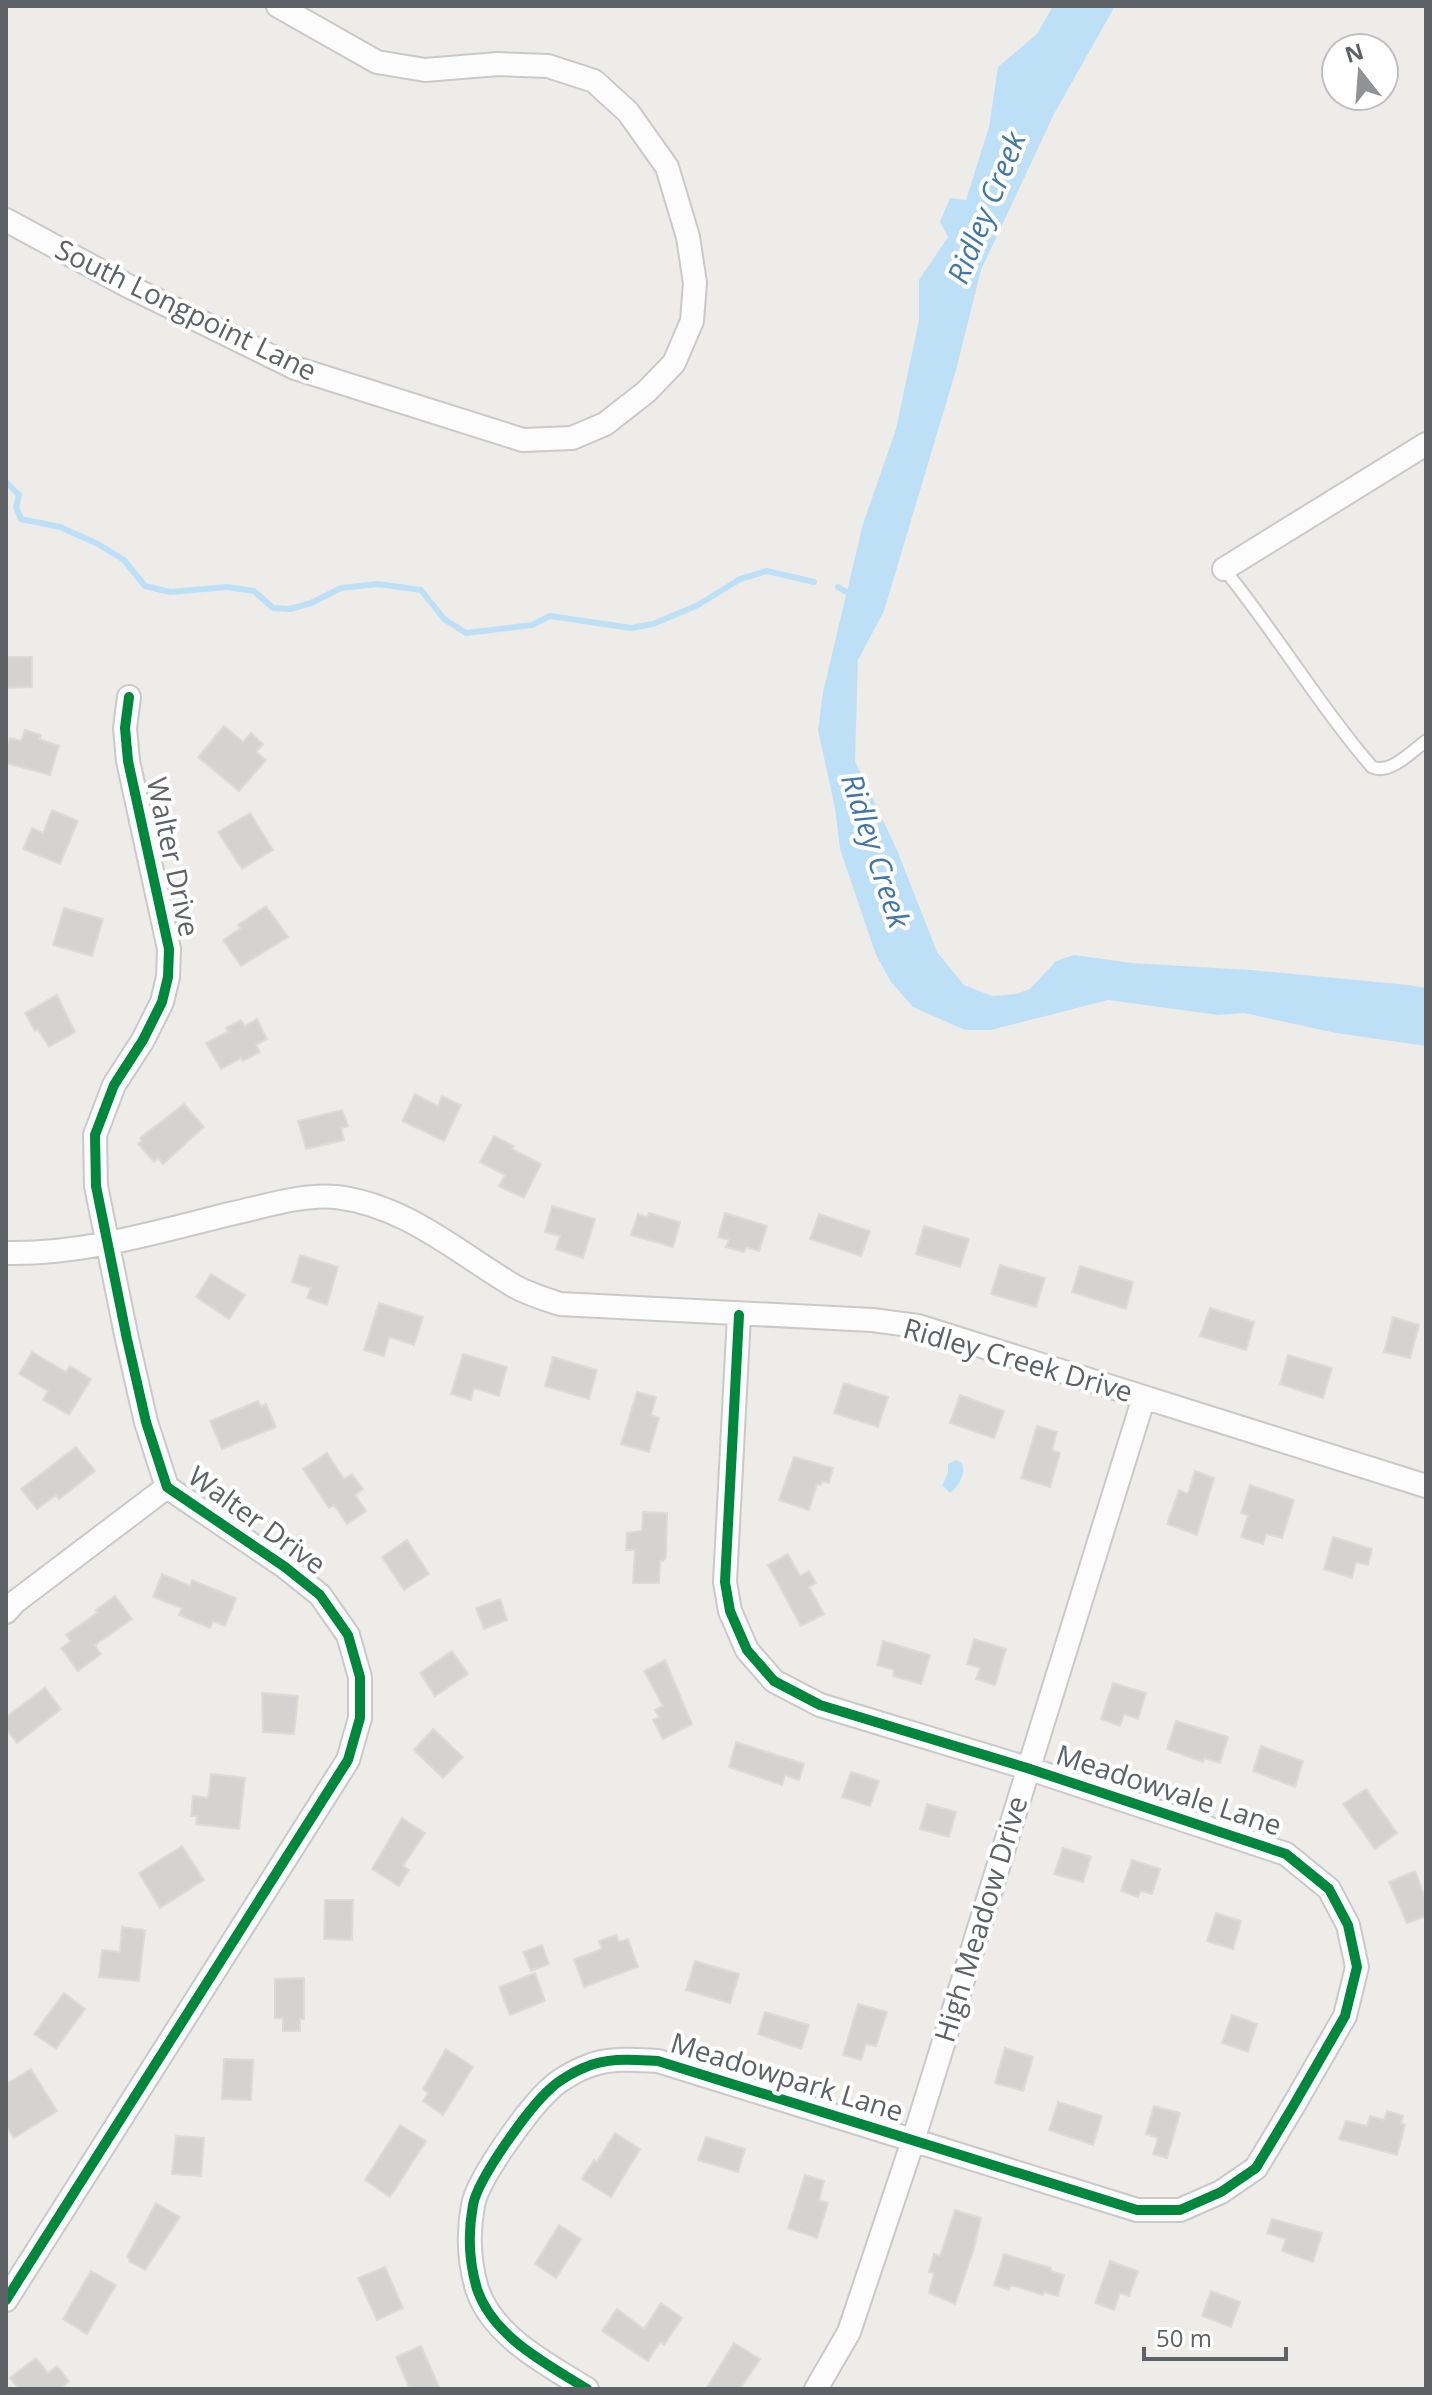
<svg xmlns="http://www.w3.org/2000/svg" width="1432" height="2395" viewBox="0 0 1432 2395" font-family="'Open Sans',sans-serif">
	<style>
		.water { fill: #bee0f7 }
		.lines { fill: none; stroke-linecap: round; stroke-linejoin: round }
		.stream { stroke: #bee0f7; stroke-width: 6 }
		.building { fill: #d5d3d2; stroke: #dddbd8; stroke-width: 2 }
		.lane-casing { stroke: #cac9c9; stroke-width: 15 }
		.street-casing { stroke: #cac9c9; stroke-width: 26 }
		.lane { stroke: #fcfcfc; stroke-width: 11 }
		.street { stroke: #fcfcfc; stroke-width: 22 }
		.cycleway-casing { stroke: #fff; stroke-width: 15 }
		.cycleway { stroke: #00873e; stroke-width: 10 }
		.labels { text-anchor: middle; stroke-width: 8; stroke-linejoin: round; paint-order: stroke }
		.street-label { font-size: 28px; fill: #5e6266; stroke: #fff }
		.water-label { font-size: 30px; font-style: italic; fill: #4177a7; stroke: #fff }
	</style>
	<rect width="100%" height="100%" fill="#eeece8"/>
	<path class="water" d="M1053 6H1115L1054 114 981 270 956 370 884 611 858 660 855 761 897 850 937 952 964 985 992 996 1016 994 1030 989 1056 961 1074 955 1132 963 1251 970 1408 985 1426 988V1046L1336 1033 1244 1013 1218 1015 1108 1000 991 1030H965L913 1007 891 982 876 955 840 849 835 808 818 730 823 692 863 524 896 429 919 320V280L948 237 940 222 950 198 966 200 989 127 998 67 1037 34Z
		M956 1460 962 1463C966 1473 959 1487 950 1493L942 1485 948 1473V1464Z"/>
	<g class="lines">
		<path class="stream" d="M6 482 19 495 16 507 21 519 60 527 98 544 124 560 145 586 170 592 227 587 254 591 273 608 290 609 311 603 341 588 378 584 421 590 444 619 466 633 532 625 550 616 631 628 653 624 698 605 740 579 767 571 814 582
			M838 587 852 595"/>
	</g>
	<path class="building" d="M6 657H32V687L6 688Z
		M224 726 243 742 251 733 263 744 256 752 266 760 239 791 198 757Z
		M25 730 41 735 39 739 59 746 50 775 6 763V749L10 738 21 741Z
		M52 810 78 821 60 864 23 849 32 828 43 833Z
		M250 813 273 850 242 869 218 832Z
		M266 906 288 937 241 966 223 940 241 928 238 925Z
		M64 908 103 919 92 956 53 945Z
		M57 995 75 1032 49 1047 38 1029 35 1031 25 1013Z
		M257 1019 267 1039 256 1045 260 1052 243 1061 241 1058 221 1069 206 1043 228 1032 226 1028 241 1020 245 1026Z
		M415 1094 438 1106 442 1096 461 1105 444 1141 402 1121Z
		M184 1104 204 1127 163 1164 158 1158 154 1162 138 1144 142 1141 140 1138Z
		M342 1110 348 1126 341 1128 344 1140 306 1149 298 1121Z
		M494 1136 514 1146 512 1149 541 1164 524 1198 499 1186 505 1175 480 1162Z
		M552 1206 595 1219 583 1258 556 1249 560 1236 545 1232Z
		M649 1213 680 1222 673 1247 631 1235 638 1214 647 1217Z
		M725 1213 767 1226 759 1251 746 1247 744 1252 726 1247 729 1240 718 1237Z
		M819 1214 870 1231 861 1256 810 1239Z
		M924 1226 969 1239 960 1267 916 1254Z
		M300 1255 338 1267 327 1305 307 1298 311 1288 292 1282Z
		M1000 1265 1045 1278 1036 1307 991 1294Z
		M1080 1266 1133 1282 1126 1309 1072 1292Z
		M211 1274 245 1295 229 1319 196 1297Z
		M379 1303 423 1317 414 1345 389 1337 384 1356 364 1350Z
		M1210 1308 1254 1322 1246 1350 1200 1336Z
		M1393 1317 1419 1325 1410 1358 1384 1352Z
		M32 1352 66 1372 70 1366 91 1379 69 1415 43 1400 48 1391 19 1374Z
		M463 1354 507 1367 499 1396 474 1388 471 1400 451 1394Z
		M1288 1355 1332 1368 1323 1398 1280 1384Z
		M553 1357 597 1370 589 1399 545 1386Z
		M844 1383 888 1397 878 1427 834 1413Z
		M637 1392 656 1397 651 1415 659 1418 649 1452 621 1444Z
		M960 1395 1004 1411 994 1438 950 1423Z
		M258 1401 261 1407 266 1404 276 1427 222 1449 210 1421Z
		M1037 1426 1057 1432 1052 1450 1060 1453 1050 1487 1021 1478Z
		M76 1447 95 1471 59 1499 56 1495 37 1509 21 1489Z
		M327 1453 344 1479 352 1474 363 1489 355 1495 366 1511 347 1524 334 1505 329 1508 303 1469Z
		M794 1457 833 1468 829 1483 822 1481 821 1485 817 1484 809 1510 779 1500Z
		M1195 1471 1214 1478 1197 1535 1167 1524 1179 1490 1188 1494Z
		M1250 1485 1294 1500 1282 1538 1266 1534 1263 1544 1241 1537 1248 1515 1241 1513Z
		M643 1512 667 1513 666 1557 663 1561H660L659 1583H633L635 1550H626L627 1533 642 1531Z
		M1333 1537 1372 1549 1368 1565 1356 1562 1352 1578 1324 1569Z
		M407 1540 429 1574 404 1590 382 1557Z
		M788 1554 800 1576 809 1571 816 1583 809 1587 824 1614 801 1626 768 1565Z
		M162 1574 190 1586 192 1580 236 1598 225 1626 213 1621 210 1628 179 1615 182 1608 153 1597Z
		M115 1596 132 1619 95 1645 101 1654 78 1671 61 1648 71 1641 66 1635 98 1612 96 1610Z
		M500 1599 507 1620 484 1629 476 1608Z
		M974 1639 1006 1649 995 1685 976 1679 980 1668 967 1664Z
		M883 1641 930 1655 921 1684 893 1676 894 1670 877 1665Z
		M452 1651 468 1674 435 1696 420 1673Z
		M665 1660 692 1724 663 1739 653 1720 659 1717 655 1710 663 1706 644 1671Z
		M1113 1683 1146 1693 1138 1719 1124 1714 1120 1726 1101 1719Z
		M45 1688 61 1709 17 1743 6 1729V1717Z
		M262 1693 298 1696 294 1734 263 1732Z
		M1176 1721 1228 1737 1220 1763 1204 1758 1203 1762 1167 1749Z
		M433 1729 463 1757 443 1778 414 1750Z
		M736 1742 804 1764 799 1780 785 1775 782 1785 729 1767Z
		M1261 1746 1303 1761 1295 1787 1253 1771Z
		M851 1772 879 1781 870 1806 842 1797Z
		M211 1774 245 1778 239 1829 196 1824 197 1816H191L193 1796 208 1798Z
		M1366 1789 1397 1833 1375 1849 1343 1804Z
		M927 1804 956 1812 949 1837 920 1829Z
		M402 1818 425 1833 403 1866 409 1870 399 1886 372 1869Z
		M182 1846 204 1880 160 1908 139 1873Z
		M1063 1848 1091 1857 1083 1882 1054 1874Z
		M1132 1860 1160 1869 1152 1894 1141 1891 1138 1897 1121 1891Z
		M1415 1871 1426 1900V1916L1407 1923 1389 1882Z
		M325 1900H353L352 1940 324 1939Z
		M1216 1913 1241 1921 1233 1949 1207 1941Z
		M122 1927 145 1930 139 1981 99 1977 102 1950 120 1952Z
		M616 1935 619 1942 628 1939 638 1967 584 1987 574 1959 602 1949 599 1941Z
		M542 1945 549 1964 531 1971 523 1952Z
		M695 1961 739 1974 730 2003 686 1990Z
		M535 1973 545 2001 510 2015 499 1987Z
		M304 1978V2019H300V2031H283V2018H275V1979Z
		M64 1993 85 2009 56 2049 34 2034Z
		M858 2004 887 2012 876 2046 866 2044 861 2060 843 2055Z
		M765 2012 809 2025 801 2049 758 2034Z
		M1232 2015 1257 2024 1248 2052 1222 2043Z
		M1005 2048 1033 2057 1023 2091 995 2083Z
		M446 2049 473 2067 443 2115 423 2101 428 2093 423 2089Z
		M224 2059 253 2060 251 2100 222 2099Z
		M31 2069 57 2111 14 2138 6 2126V2084Z
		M1058 2102 1102 2116 1093 2145 1049 2130Z
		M1154 2106 1180 2113 1167 2158 1153 2154 1158 2138 1146 2134Z
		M1387 2111 1403 2116 1401 2123 1405 2125 1397 2155 1339 2139 1346 2121 1367 2126 1370 2116 1384 2120Z
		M400 2125 426 2141 390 2197 365 2180Z
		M615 2133 640 2149 611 2197 582 2179 594 2160 597 2162Z
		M176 2136 204 2138 201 2176 172 2174Z
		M706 2137 745 2149 738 2172 698 2160Z
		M805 2175 824 2181 819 2200 828 2203 817 2238 788 2228Z
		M156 2203 180 2217 145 2270 129 2261 130 2259 127 2257Z
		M955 2210 981 2218 974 2248 955 2304 929 2293 934 2273 929 2272 934 2254 940 2256Z
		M1272 2219 1322 2233 1313 2262 1282 2251 1286 2239 1267 2233Z
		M559 2225 581 2239 556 2278 535 2264Z
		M1004 2254 1051 2268V2271L1064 2275 1058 2296 1044 2292 1043 2295 1011 2285 1009 2290 994 2285Z
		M1110 2261 1138 2271 1129 2296 1120 2293 1114 2310 1095 2303Z
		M385 2267 403 2308 377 2320 358 2278Z
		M91 2271 116 2285 87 2334 63 2319Z
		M1211 2291 1240 2302 1231 2327 1202 2316Z
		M661 2303 682 2318 664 2345 660 2342 648 2361 602 2331 617 2309 644 2329Z
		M734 2343 760 2359 740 2389H706Z
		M421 2346 440 2389H410L396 2357Z
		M36 2358 48 2373 57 2366 69 2381 61 2389H19L10 2378Z"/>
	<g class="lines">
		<g class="lane-casing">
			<path id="lane" d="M1224 569C1276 633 1318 704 1372 767 1390 775 1411 752 1426 741"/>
		</g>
		<g class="street-casing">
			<path id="street" d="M6 220 128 286 295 368 523 440 572 438 605 424 646 392 674 363 692 321 695 283 688 237 667 167 628 112 594 81 548 66 498 64 425 70 377 62 278 6
				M1224 569 1426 444
				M6 1253C83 1255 159 1231 234 1213 266 1206 303 1194 336 1197 405 1205 457 1252 514 1286 528 1294 545 1299 560 1304L872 1320 918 1326 1426 1486
				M6 1612 15 1602 167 1487
				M6 2300 348 1760 360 1718V1677L348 1635 320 1595 285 1567 167 1487 146 1422 127 1339 96 1186 95 1135 114 1085 143 1040 162 1002 168 977 169 949 128 761 125 728 129 697
				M587 2389C547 2364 493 2337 477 2289 469 2262 468 2232 473 2205 478 2178 529 2108 550 2089 558 2081 575 2071 586 2067 609 2057 634 2060 658 2061L1137 2210H1180L1221 2192 1256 2168 1292 2108 1345 2016 1357 1967 1348 1925 1329 1889 1286 1854 1027 1768 820 1705 774 1681 747 1650 730 1611 725 1582 739 1315
				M816 2389 849 2332 913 2141 1144 1397"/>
		</g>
		<use href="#lane" class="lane"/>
		<use href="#street" class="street"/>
		<g class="cycleway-casing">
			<path id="cycleway" d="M6 2300 348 1760 360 1718V1677L348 1635 320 1595 285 1567 167 1487 146 1422 127 1339 96 1186 95 1135 114 1085 143 1040 162 1002 168 977 169 949 128 761 125 728 129 697
				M587 2389C547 2364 493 2337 477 2289 469 2262 468 2232 473 2205 478 2178 529 2108 550 2089 558 2081 575 2071 586 2067 609 2057 634 2060 658 2061L1137 2210H1180L1221 2192 1256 2168 1292 2108 1345 2016 1357 1967 1348 1925 1329 1889 1286 1854 1027 1768 820 1705 774 1681 747 1650 730 1611 725 1582 739 1315"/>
		</g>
		<use href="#cycleway" class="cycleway"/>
	</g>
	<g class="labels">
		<g class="street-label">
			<text transform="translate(186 310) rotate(26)" y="10">South Longpoint Lane</text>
			<text transform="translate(173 857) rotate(78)" y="10">Walter Drive</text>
			<text transform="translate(1018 1360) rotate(16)" y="10">Ridley Creek Drive</text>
			<text transform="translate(257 1520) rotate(36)" y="10">Walter Drive</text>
			<text transform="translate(1169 1790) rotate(18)" y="10">Meadowvale Lane</text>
			<text transform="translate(981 1919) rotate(-73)" y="10">High Meadow Drive</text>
			<text transform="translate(787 2077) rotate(17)" y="10">Meadowpark Lane</text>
		</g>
		<g class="water-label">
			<text transform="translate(987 208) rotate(-68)" y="10">Ridley Creek</text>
			<text transform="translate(875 851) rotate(72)" y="10">Ridley Creek</text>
		</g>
	</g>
	<rect width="1432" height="2395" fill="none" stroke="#5e6266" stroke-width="16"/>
	<g transform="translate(1360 72) rotate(343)"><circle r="38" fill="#ffffff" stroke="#bfc0c2" stroke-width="2"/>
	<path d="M0-6L14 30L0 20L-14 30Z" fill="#909294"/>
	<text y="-12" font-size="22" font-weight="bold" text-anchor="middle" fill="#5e6266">N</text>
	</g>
	<path d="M1144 2347v12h142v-12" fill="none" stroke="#5e6266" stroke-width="4"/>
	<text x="1156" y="2347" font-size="24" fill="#5e6266" stroke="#ffffff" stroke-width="6" paint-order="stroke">50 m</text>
</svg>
